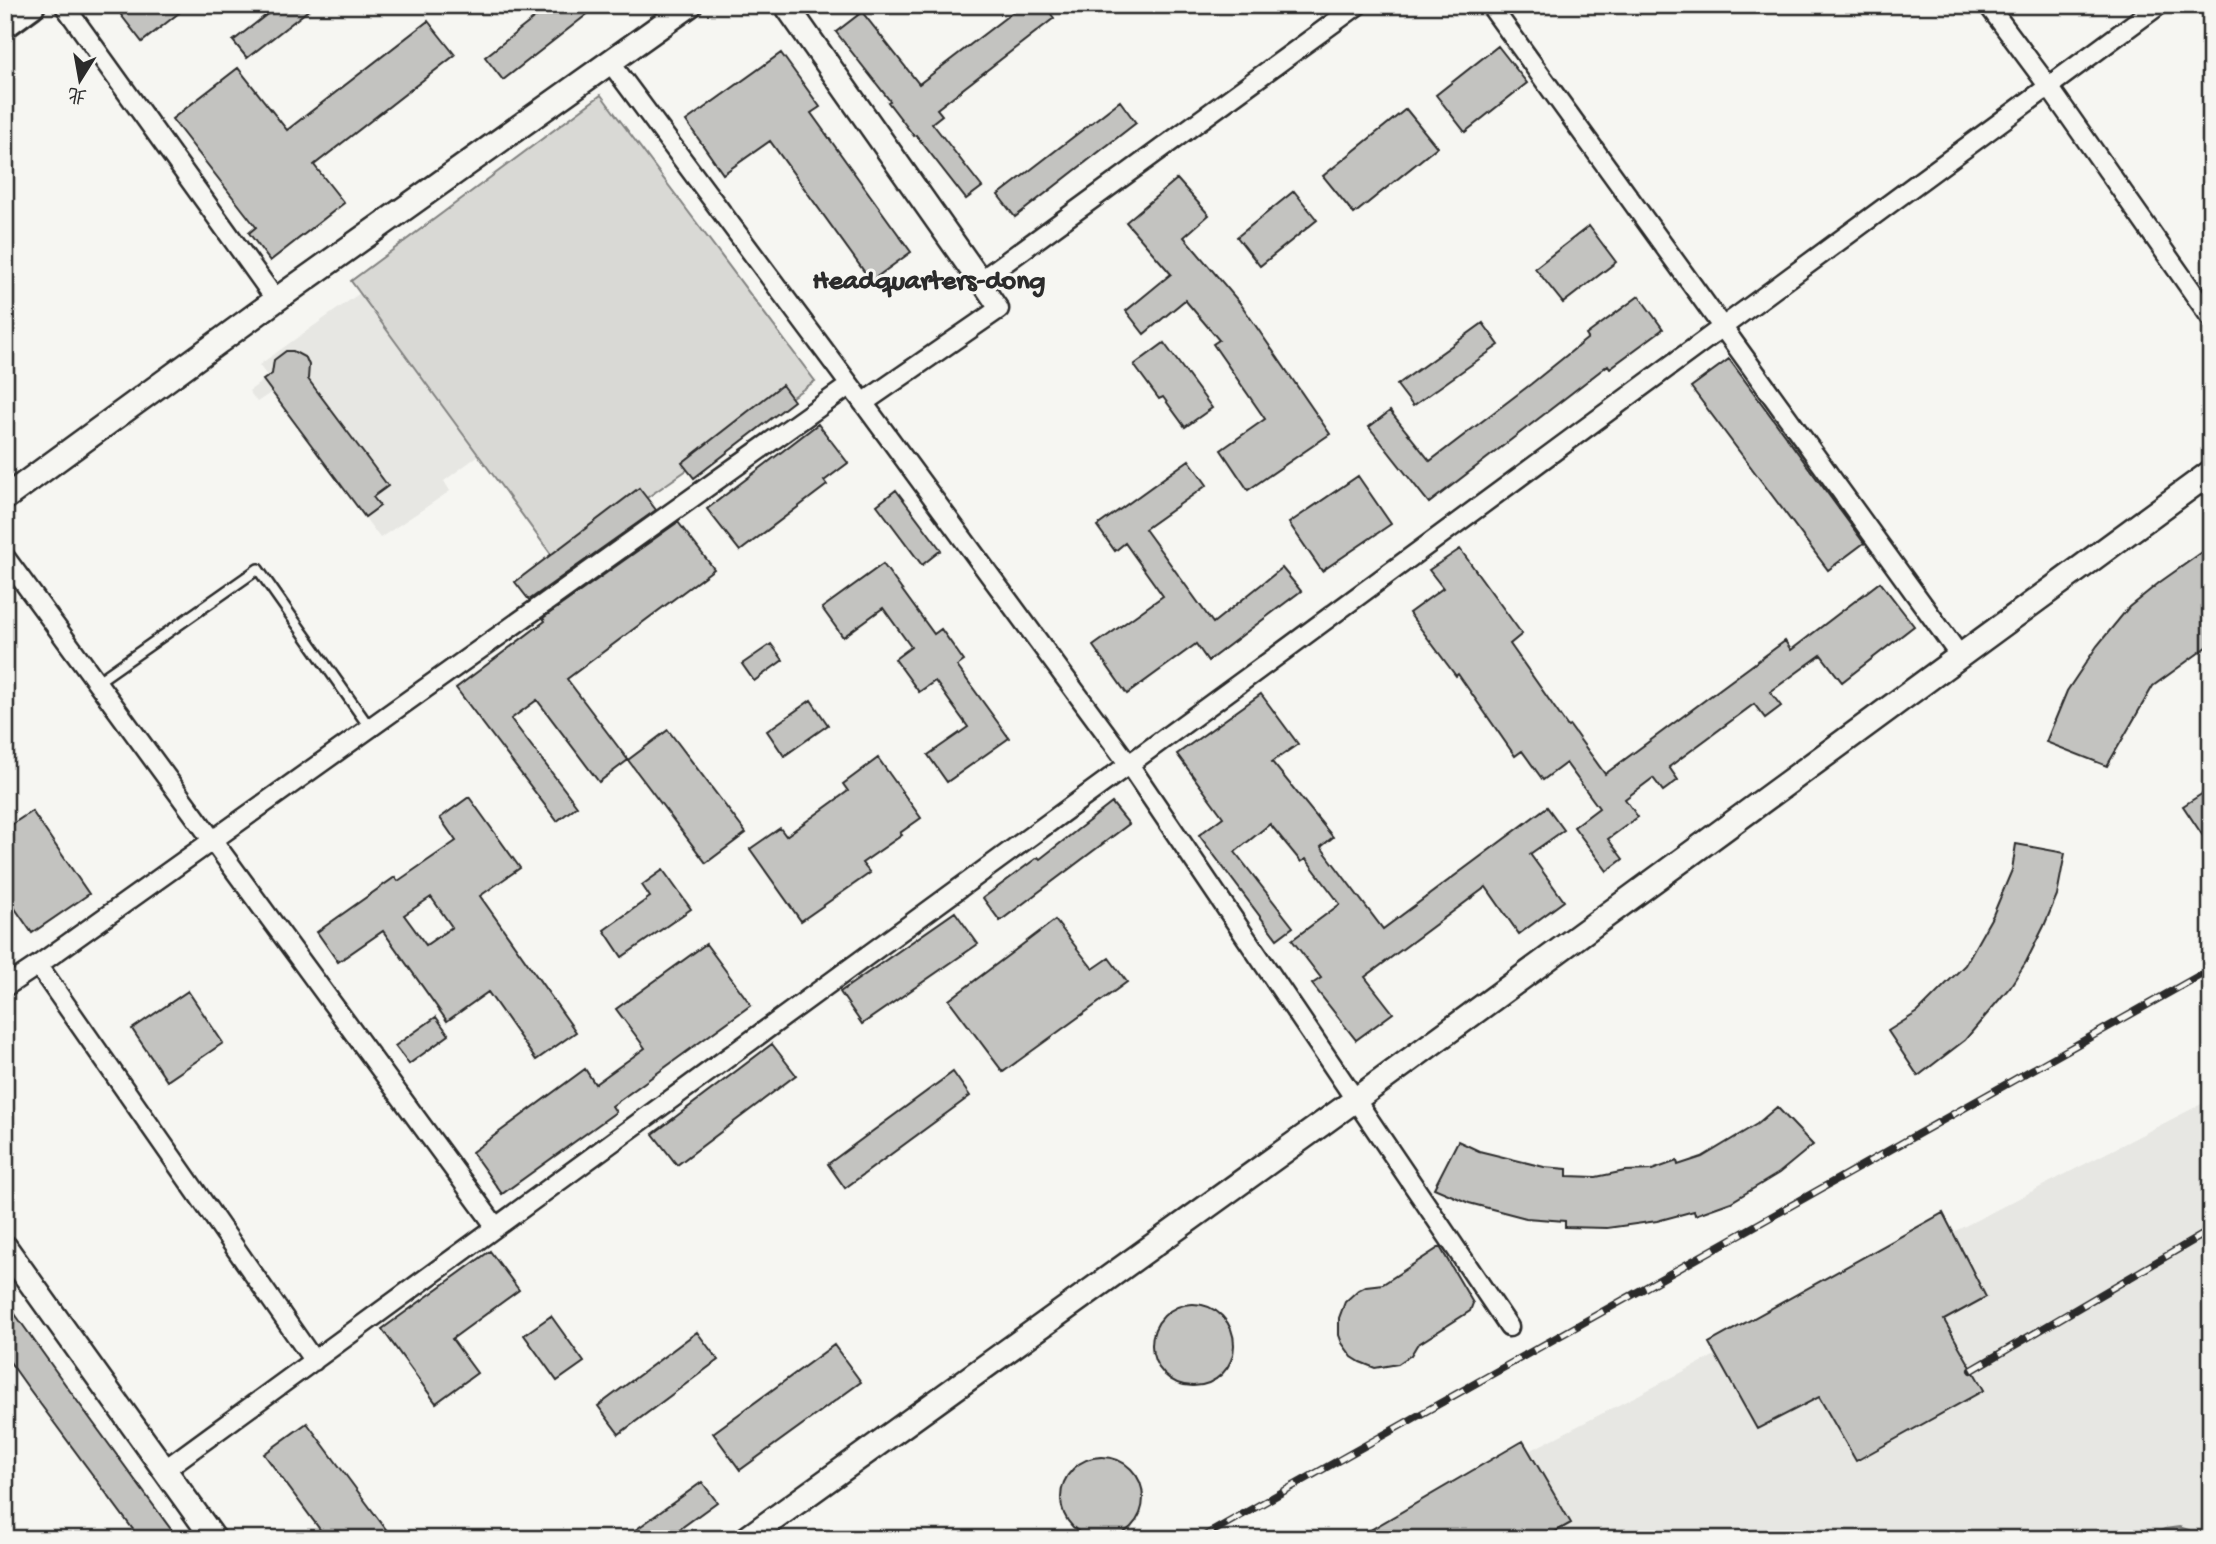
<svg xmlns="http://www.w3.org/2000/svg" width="2216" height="1544" viewBox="0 0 2216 1544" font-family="'Gochi Hand','LXGW WenKai TC',sans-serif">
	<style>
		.built { fill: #e7e7e3 }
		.green { fill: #d9d9d5; stroke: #828280; stroke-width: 2 }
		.water { fill: #aeaeab; stroke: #7a7a78; stroke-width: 2 }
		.building { fill: #c3c3c0; stroke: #2b2b2b; stroke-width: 2; fill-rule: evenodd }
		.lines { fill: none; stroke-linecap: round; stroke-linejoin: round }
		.service-casing { stroke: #2b2b2b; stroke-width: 14 }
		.minor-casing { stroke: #2b2b2b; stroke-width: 23 }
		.tertiary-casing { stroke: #2b2b2b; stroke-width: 28 }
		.secondary-casing { stroke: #2b2b2b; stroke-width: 32 }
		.service { stroke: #f6f6f2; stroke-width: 9 }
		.minor { stroke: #f6f6f2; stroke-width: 18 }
		.tertiary { stroke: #f6f6f2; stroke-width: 23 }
		.secondary { stroke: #f6f6f2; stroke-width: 26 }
		.rail-casing { stroke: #2b2b2b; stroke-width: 8 }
		.rail { stroke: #f6f6f2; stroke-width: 5; stroke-dasharray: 16; stroke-linecap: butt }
		.labels { text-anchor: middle; stroke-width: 6; stroke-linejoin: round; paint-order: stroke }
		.quarter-label { font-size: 28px; font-weight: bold; fill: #2b2b2b; stroke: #f6f6f2 }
	</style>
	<rect width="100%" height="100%" fill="#f6f6f2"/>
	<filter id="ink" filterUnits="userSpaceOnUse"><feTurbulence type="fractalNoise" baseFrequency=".0143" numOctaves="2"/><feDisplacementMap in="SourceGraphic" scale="14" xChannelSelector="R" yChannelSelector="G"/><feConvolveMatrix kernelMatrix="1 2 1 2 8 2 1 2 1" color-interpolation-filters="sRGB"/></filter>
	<g filter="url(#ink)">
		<path class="built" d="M360 293 479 455 444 481 450 491 380 538 272 392 257 402 249 391 268 377 259 365Z
			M2211 1099V1539H1359Z"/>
		<path class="green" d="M601 95 815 381 556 561 351 281Z"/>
		<path class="water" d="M2179 1527 2189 1530 2196 1539H2140L2165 1529Z"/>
		<path class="building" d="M133 5H189L142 42 121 15Z
			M279 5H315L247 58 233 41Z
			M551 5H599L503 80 485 57Z
			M1022 5H1044L1054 18 937 109 942 115 932 123 982 187 966 199 916 135 914 136 888 102 890 101 836 32 862 12 919 84Z
			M428 21 455 55 314 165 344 203 270 261 249 233 256 227 172 119 238 68 287 130Z
			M1498 46 1527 83 1465 132 1436 95Z
			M781 53 820 107 811 113 911 252 871 281 770 141 723 174 686 121Z
			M1120 101 1136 123 1015 217 998 195Z
			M1406 109 1437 147 1354 214 1323 176Z
			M1177 179 1209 215 1184 237 1240 303 1330 434 1248 490 1221 450 1265 419 1213 344 1219 340 1185 300 1144 334 1126 311 1171 274 1126 222Z
			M1294 191 1317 220 1260 266 1237 237Z
			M1589 226 1616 262 1563 303 1535 268Z
			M1639 296 1663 329 1610 368 1608 365 1429 503 1369 427 1390 411 1430 461 1531 384 1588 338 1586 335Z
			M1483 323 1499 345 1413 406 1397 385Z
			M1164 343 1212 408 1185 427 1163 397 1159 399 1134 365Z
			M286 351H293L306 358 309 365 308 379 388 486 373 497 380 506 365 517 263 380 272 374 274 360Z
			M1729 359 1864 543 1828 570 1691 387Z
			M782 385 794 401 694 478 682 463Z
			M818 424 848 463 824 481 827 485 740 551 707 509Z
			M1189 460 1207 485 1145 529 1213 623 1282 568 1301 591 1208 661 1196 644 1127 694 1093 646 1163 596 1125 543 1115 551 1097 526Z
			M1358 476 1391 524 1322 571 1289 523Z
			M639 488 656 510 529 600 515 582Z
			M896 490 941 550 922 565 877 505Z
			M678 522 714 569 567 679 628 760 599 782 537 700 511 719 577 806 557 821 456 688 545 621 543 618Z
			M2211 546V644L2153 686 2107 766 2046 742 2067 691 2097 646 2129 607 2160 582Z
			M1460 549 1522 634 1510 644 1568 727 1570 726 1605 774 1785 641 1791 650 1880 582 1914 626 1842 682 1821 655 1770 692 1781 706 1765 718 1754 704 1669 767 1678 780 1663 791 1653 778 1625 799 1638 817 1608 839 1623 859 1607 871 1574 827 1599 808 1566 763 1543 780 1522 751 1515 756 1458 674 1456 676 1409 613 1443 588 1429 570Z
			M883 564 934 634 941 629 964 661 957 666 1009 738 947 782 928 755 968 727 935 681 919 692 895 659 911 647 883 608 843 637 822 608Z
			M771 644 783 660 754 681 742 664Z
			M1261 694 1298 744 1272 762 1333 837 1321 847 1383 929 1547 807 1564 830 1530 854 1564 901 1519 934 1486 887 1365 977 1393 1013 1356 1040 1312 984 1321 978 1292 940 1340 904 1306 859 1301 862 1270 824 1235 852 1293 927 1277 939 1199 835 1223 817 1177 754Z
			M811 700 828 725 784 756 767 731Z
			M668 730 746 833 706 863 628 760Z
			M878 758 921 818 900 833 902 835 862 863 870 873 801 921 750 849 780 828 786 836 848 791 843 784Z
			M2211 788V848L2183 806Z
			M469 797 520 868 480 896 576 1032 536 1060 488 992 447 1021 383 931 338 962 317 932 395 877 398 881 456 841 440 818ZM431 897 452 927 426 945 404 915Z
			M1112 803 1129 824 1000 921 983 898 1038 857 1040 859Z
			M32 811 89 894 32 933 5 894V829Z
			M2016 844 2065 853 2057 895 2044 926 2026 962 2010 987 1987 1014 1965 1040 1918 1076 1888 1031 1918 1012 1965 965 1993 915 2012 870Z
			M663 870 691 909 622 957 604 930 650 897 642 885Z
			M955 912 978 944 862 1024 840 992Z
			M1055 920 1093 969 1109 958 1127 982 1003 1072 949 1000Z
			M706 944 751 1005 612 1106 616 1112 502 1194 472 1152 585 1069 595 1084 645 1048 616 1009Z
			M188 991 223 1043 167 1081 132 1029Z
			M436 1017 449 1035 409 1064 395 1046Z
			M772 1044 796 1075 677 1165 653 1134Z
			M953 1072 970 1096 845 1188 828 1164Z
			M1777 1107 1813 1145 1779 1173 1731 1202 1695 1215 1694 1211 1657 1221 1607 1228 1565 1227V1221L1526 1218 1469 1203 1434 1188 1458 1141 1479 1151 1544 1167 1567 1169V1176L1596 1177 1625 1171 1652 1170 1677 1161 1678 1165 1702 1157 1757 1124Z
			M1943 1213 1986 1297 1944 1320 1984 1390 1856 1461 1819 1397 1757 1429 1709 1343Z
			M1440 1247 1473 1303 1470 1311 1417 1345 1411 1355 1398 1364 1375 1368 1360 1362 1352 1357 1342 1343 1339 1335V1318L1345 1302 1358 1290 1366 1286 1383 1284Z
			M490 1251 519 1290 452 1339 477 1373 436 1403 382 1329Z
			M5 1300 70 1391 178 1539H140L27 1386 5 1355Z
			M1152 1345a41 41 0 1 1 82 0a41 41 0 1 1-82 0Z
			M551 1316 584 1362 557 1381 524 1335Z
			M697 1332 718 1360 619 1434 598 1406Z
			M834 1345 861 1382 740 1470 713 1433Z
			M307 1423 388 1532 379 1539H327L264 1454Z
			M1523 1441 1571 1523 1542 1539H1355Z
			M1061 1498a41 41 0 1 1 82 0a41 41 0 1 1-82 0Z
			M702 1482 717 1502 666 1539H623Z"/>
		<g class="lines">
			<g class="service-casing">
				<path id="service" d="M97 682 258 569 370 728"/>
			</g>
			<g class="minor-casing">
				<path id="minor" d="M64 5 276 300
					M1490 5 1960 656
					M1988 5 2049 87 2211 318
					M850 385 1130 766 1509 1327
					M863 403 999 309 980 281 1358 5
					M5 557 496 1227
					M5 987 38 965
					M314 1361 38 965 850 385 610 62
					M164 1470C830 982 1497 498 2159 5"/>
			</g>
			<g class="tertiary-casing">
				<path id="tertiary" d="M786 5 980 281
					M5 498 276 300 690 5
					M5 1247 214 1539
					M746 1539 1355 1100 2211 472"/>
			</g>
			<g class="secondary-casing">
				<path id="secondary" d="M5 24 31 5"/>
			</g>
			<use href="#service" class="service"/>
			<use href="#minor" class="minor"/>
			<use href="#tertiary" class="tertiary"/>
			<use href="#secondary" class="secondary"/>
			<g class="rail-casing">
				<path id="rail" d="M1972 1370 2211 1230
					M1199 1539 2211 969"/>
			</g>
			<use href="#rail" class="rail"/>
		</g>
	</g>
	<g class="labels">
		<g class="quarter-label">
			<text x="929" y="288">Headquarters-dong</text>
		</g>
	</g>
	<rect width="2216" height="1544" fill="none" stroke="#f6f6f2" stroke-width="28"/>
	<rect x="14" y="14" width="2188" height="1516" fill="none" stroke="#2b2b2b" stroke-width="2.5" filter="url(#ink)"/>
	<g transform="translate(80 80) rotate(191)" stroke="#f6f6f2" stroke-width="5" paint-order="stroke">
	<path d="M0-5L12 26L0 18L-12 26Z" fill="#2b2b2b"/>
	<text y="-10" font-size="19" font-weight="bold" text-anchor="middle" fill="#2b2b2b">北</text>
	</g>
</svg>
